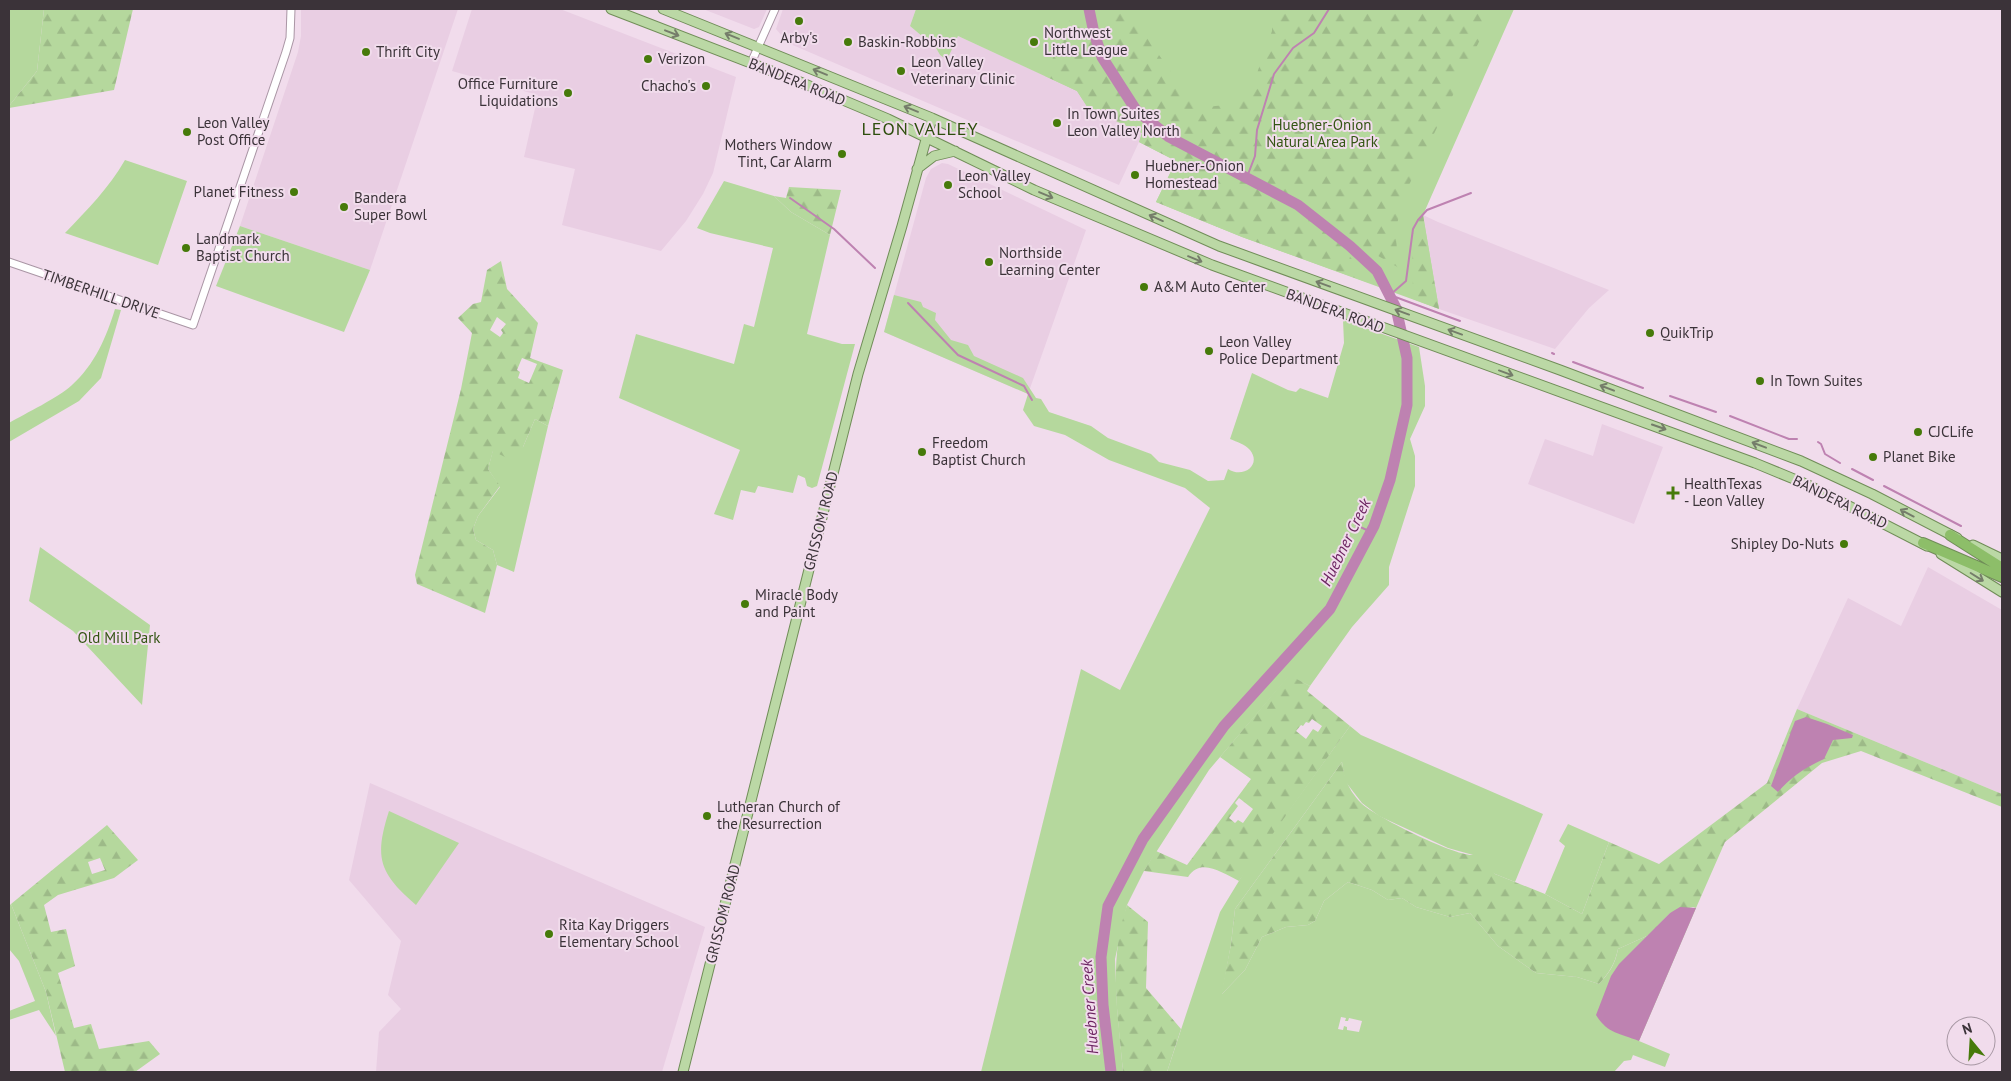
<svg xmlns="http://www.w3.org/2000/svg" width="2011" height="1081" viewBox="0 0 2011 1081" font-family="'PT Sans',sans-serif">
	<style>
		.built { fill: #e9cee3 }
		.green { fill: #b5d89d; fill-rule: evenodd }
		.forest { fill: url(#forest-firs); fill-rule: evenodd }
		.water { fill: #be82b1 }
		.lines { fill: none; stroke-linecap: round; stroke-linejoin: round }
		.stream { stroke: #be82b1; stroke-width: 2 }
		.river { stroke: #be82b1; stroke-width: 11 }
		.minor-casing { stroke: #aa96a5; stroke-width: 9 }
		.major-casing { stroke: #708d58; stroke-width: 11 }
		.highway-casing { stroke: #708d58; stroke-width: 12 }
		.minor { stroke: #fff; stroke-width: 7 }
		.major { stroke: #bbd8a5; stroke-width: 9 }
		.highway { stroke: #8dbe69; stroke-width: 10 }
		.oneway { stroke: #757d6a }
		.poi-dot { fill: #467a0a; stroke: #f1dcec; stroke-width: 2 }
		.labels { text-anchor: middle; stroke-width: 4; stroke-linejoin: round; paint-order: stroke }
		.poi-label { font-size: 15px; fill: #3b3339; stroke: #f1dcec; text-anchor: start }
		.street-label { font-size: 15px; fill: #3b3339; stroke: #f1dcec }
		.park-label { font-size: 15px; fill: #335513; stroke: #f1dcec }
		.water-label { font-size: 16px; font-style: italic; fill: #6c2461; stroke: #f1dcec }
		.quarter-label { font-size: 18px; letter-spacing: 1px; fill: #2d4e0c; stroke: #f1dcec }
	</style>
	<defs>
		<pattern id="forest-firs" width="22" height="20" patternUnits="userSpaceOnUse" patternTransform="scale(1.25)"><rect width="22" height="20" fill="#b5d89d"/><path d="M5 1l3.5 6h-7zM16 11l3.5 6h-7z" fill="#9dba88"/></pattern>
	</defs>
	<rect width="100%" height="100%" fill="#f1dcec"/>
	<path class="built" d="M301 9H458L370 270 240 226 298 52 301 36Z
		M472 9H560L736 77 713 173 703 194 686 221 661 251 562 225 575 169 524 157 538 95 452 71Z
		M703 9H767L759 27 754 29Z
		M783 9H916L910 26 936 48 940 55 947 59 958 36 1078 91 1088 108 1142 133 1139 142 1119 185 788 43 776 29Z
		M942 163 948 164 1086 230 1028 394 884 332 926 178 931 169Z
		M1423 215 1438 222 1609 290 1589 308 1555 349 1439 309Z
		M1602 424 1663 447 1634 524 1528 484 1545 439 1593 456Z
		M1928 567 2002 610V794L1797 709 1848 598 1901 626Z
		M370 783 705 927 662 1072H376L379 1032 401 1009 388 995 401 941 349 880Z"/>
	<path class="green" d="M9 9H44L37 71 9 106Z
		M916 9H1514L1423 215 1439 309 1242 237 1156 202 1176 161 1139 142 1142 133 1088 108 1077 91 958 36 947 60 940 55 936 48 910 26Z
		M125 160 187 181 158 265 65 233C87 210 109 188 125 160Z
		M724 181 774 196 791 212 830 235 807 334 842 344H855L817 486 812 488 807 486 805 478 798 475 793 493 758 486 755 493 741 490 733 520 714 514 740 450 619 398 636 334 734 364 744 324 754 327 773 248 710 233 697 228Z
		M240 226 370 270 344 332 216 286Z
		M894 295 921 302 923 307 936 313 935 320 951 340 968 345 974 356 1023 378 1036 398 1041 399 1049 412 1091 426 1108 438 1151 454 1159 462 1190 470 1208 481 1224 480 1228 469C1243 479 1262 465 1250 450 1245 444 1237 442 1230 439L1252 373 1288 390 1296 392 1300 388 1328 398 1344 343 1343 320 1419 347 1425 386V406L1410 439 1415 456V486L1389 567V585L1352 627 1310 686 1289 676 1209 770 1144 871 1127 905 1115 959 1117 1007 1123 1072H981L1081 669 1120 690 1210 508 1185 488 1109 460 1065 435 1034 426 1023 410 1028 394 884 332Z
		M115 309 121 310 101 378 79 401 9 442V423C26 413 58 398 72 385 95 364 106 338 115 309Z
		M535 419 548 426 514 572 497 565 493 550 476 540 473 529 478 516 500 487 488 469 493 450 523 447Z
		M40 547 150 625 142 705 73 631 29 601Z
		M1350 726 1361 735 1543 814 1515 882 1495 874 1473 855 1448 848 1379 816 1362 803 1345 781 1342 762 1235 909 1231 944 1222 994 1245 970 1262 937 1286 927 1308 925 1315 921 1324 901 1348 882 1372 890 1388 900 1402 898 1416 907 1450 917 1470 913 1498 946 1536 973 1577 977 1599 984C1609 973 1615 965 1618 949L1649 935 1670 913 1696 908 1639 1041 1670 1054 1665 1067 1633 1055 1631 1060 1624 1061 1614 1072H1167L1220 912 1245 871ZM1341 1017 1346 1018 1345 1021H1348L1349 1018 1362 1021 1359 1032 1347 1030V1027L1344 1026 1343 1030 1338 1029Z
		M389 811 459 843 416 905C379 873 374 858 389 811Z
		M1568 824 1609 842 1582 914 1545 894 1565 846 1559 841Z
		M11 904 46 992 56 1036 39 1010 9 1020V1011L35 1001 19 961 9 949V906Z"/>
	<path class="forest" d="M44 9H133L114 90 9 108V106L37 71Z
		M1069 9H1131L1151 44 1172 73 1206 107 1235 104 1256 76 1272 31V9H1495L1408 187 1395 230 1399 268 1361 246 1341 244 1369 283 1242 237 1156 202 1176 161 1139 142 1142 133 1088 108 1077 91 1045 76 1070 19Z
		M789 187 841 190 830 235 791 212 774 196 786 198Z
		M1423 215 1439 309 1413 299 1412 229Z
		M501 261 507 289 538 323 530 358 563 370 548 426 535 419 523 447 507 458 493 451 488 469 500 486 478 516 473 529 476 540 493 550 497 565 485 613 417 584 415 575 461 389 472 333 458 318 473 304 481 302 487 270ZM497 317 506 324 501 330 503 333 500 337 490 330ZM522 358 537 364 529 383 518 378 520 372 517 370Z
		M1289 675 1310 686 1307 691 1350 726 1239 881C1222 873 1201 857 1188 877L1144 871 1156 851 1187 865 1251 779 1220 757ZM1312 719 1322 726 1318 732 1313 729 1306 739 1296 731 1301 725 1303 726 1306 722 1309 723ZM1239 798 1253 809 1243 823 1238 820 1235 823 1229 818 1238 806 1235 803Z
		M1797 709 2002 794V807L1861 751 1822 763 1725 842 1696 908 1693 907 1670 913 1649 935 1618 949C1615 964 1609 973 1599 984L1577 977 1536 973 1498 946 1470 913 1450 917 1416 907 1402 898 1388 900 1372 890 1348 882 1324 901 1315 921 1308 925 1286 927 1262 937 1245 970 1221 995 1231 944 1235 909 1342 762C1345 780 1348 789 1361 803 1374 816 1454 856 1473 855 1473 855 1479 852 1480 852L1495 874 1545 894 1582 914 1609 842 1659 864 1767 783Z
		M107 825 138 860 114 878 58 895 44 905 51 932 66 929 75 966 58 973 74 1028 91 1024 99 1049 149 1041 160 1054 135 1072H65L46 992 11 904ZM100 858 105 870 92 874 88 862Z
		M1127 905 1148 922 1146 988 1181 1029 1167 1072H1123C1118 1014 1108 962 1127 905Z"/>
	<path class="water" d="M1806 717 1827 724 1853 735 1852 738 1833 740 1824 759C1806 767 1791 777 1778 792L1771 786 1795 721Z
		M1680 907 1696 908 1639 1041C1619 1033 1608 1034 1596 1015L1611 976 1619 964 1670 913Z"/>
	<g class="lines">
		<path class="stream" d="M1247 177 1255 156 1257 130 1274 74 1293 48 1314 33 1329 9
			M790 198 834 229 875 268
			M908 303 958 355 1024 386 1032 400
			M1460 321 1390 295 1406 281 1413 229 1418 220 1427 210 1471 193
			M1552 353 1554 354
			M1573 362 1643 388
			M1670 396 1716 412
			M1730 416 1789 439H1797
			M1818 442 1821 444 1825 454 1840 463
			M1852 469 1873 480
			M1884 486 1961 526
			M1356 525 1371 532"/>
		<path class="river" d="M1089 9 1094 33 1102 57 1136 110 1169 137 1298 205 1350 246 1377 271 1396 308 1407 358V405L1390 480 1374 526 1330 609 1224 726 1143 839 1108 906 1101 957 1103 1005 1111 1072"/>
		<g class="minor-casing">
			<path id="minor" d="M751 63 775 9
				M9 262 193 325 286 52 290 38 291 9"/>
		</g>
		<g class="major-casing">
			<path id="major" d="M611 9 805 84 888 119 1034 190 1212 265 1755 463 1806 484 1927 546
				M663 9 932 118 1219 246 1560 370 1801 461 1872 494 1957 538
				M917 169 934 156 955 151
				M1973 545 2002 559
				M1941 554 2002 592
				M683 1072 858 374 902 226 932 118"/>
		</g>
		<g class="highway-casing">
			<path id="highway" d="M1950 535 2002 568
				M1923 543 2002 577"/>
		</g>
		<use href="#minor" class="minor"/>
		<use href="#major" class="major"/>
		<use href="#highway" class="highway"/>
	</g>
	<defs><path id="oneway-shaft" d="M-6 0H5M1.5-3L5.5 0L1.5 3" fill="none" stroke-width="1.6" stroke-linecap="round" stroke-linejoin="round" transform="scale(1.25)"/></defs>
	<g class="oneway">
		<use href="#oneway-shaft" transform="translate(672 33) rotate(21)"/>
		<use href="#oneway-shaft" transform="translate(732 36) rotate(-158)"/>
		<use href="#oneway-shaft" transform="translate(820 72) rotate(-158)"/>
		<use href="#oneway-shaft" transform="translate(911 109) rotate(-158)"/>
		<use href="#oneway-shaft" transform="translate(1046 195) rotate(23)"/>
		<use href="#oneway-shaft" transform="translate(1156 218) rotate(-156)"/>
		<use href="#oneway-shaft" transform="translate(1195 259) rotate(22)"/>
		<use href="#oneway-shaft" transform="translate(1323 284) rotate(-160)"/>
		<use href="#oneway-shaft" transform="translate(1402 312) rotate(-160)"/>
		<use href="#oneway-shaft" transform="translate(1455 332) rotate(-160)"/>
		<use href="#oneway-shaft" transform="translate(1506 373) rotate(20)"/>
		<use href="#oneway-shaft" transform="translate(1607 388) rotate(-159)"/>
		<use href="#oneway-shaft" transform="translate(1659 427) rotate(19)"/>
		<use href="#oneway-shaft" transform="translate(1759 445) rotate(-159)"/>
		<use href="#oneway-shaft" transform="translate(1907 513) rotate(-152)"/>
		<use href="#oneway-shaft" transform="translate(1977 577) rotate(32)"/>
	</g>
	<g class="poi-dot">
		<circle cx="799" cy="21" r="5"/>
		<circle cx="848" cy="42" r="5"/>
		<circle cx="1034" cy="42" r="5"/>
		<circle cx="366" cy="52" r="5"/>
		<circle cx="648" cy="59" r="5"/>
		<circle cx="901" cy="71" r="5"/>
		<circle cx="706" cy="86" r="5"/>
		<circle cx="568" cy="93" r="5"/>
		<circle cx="1057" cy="123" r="5"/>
		<circle cx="187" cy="132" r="5"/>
		<circle cx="842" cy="154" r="5"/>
		<circle cx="1135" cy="175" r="5"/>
		<circle cx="948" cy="185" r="5"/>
		<circle cx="294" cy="192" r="5"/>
		<circle cx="344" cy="207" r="5"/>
		<circle cx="186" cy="248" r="5"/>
		<circle cx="989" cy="262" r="5"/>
		<circle cx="1144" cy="287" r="5"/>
		<circle cx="1650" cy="333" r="5"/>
		<circle cx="1209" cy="351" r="5"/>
		<circle cx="1760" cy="381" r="5"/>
		<circle cx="1918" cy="432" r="5"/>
		<circle cx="922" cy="452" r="5"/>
		<circle cx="1873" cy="457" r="5"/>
		<path d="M1670.5 485.5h5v5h5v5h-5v5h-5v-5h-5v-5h5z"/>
		<circle cx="1844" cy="544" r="5"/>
		<circle cx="745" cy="604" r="5"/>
		<circle cx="707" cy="816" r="5"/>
		<circle cx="549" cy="934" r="5"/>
	</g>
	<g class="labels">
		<g class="poi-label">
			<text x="1044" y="38">Northwest<tspan x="1044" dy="17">Little League</tspan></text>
			<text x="799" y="43" text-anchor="middle">Arby's</text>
			<text x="858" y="47">Baskin-Robbins</text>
			<text x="376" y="57">Thrift City</text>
			<text x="658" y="64">Verizon</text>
			<text x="911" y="67">Leon Valley<tspan x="911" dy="17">Veterinary Clinic</tspan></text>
			<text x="558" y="89" text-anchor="end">Office Furniture<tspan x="558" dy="17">Liquidations</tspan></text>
			<text x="696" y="91" text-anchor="end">Chacho's</text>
			<text x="1067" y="119">In Town Suites<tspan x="1067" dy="17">Leon Valley North</tspan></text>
			<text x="197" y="128">Leon Valley<tspan x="197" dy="17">Post Office</tspan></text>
			<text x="832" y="150" text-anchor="end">Mothers Window<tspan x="832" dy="17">Tint, Car Alarm</tspan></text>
			<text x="1145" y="171">Huebner-Onion<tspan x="1145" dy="17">Homestead</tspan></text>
			<text x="958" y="181">Leon Valley<tspan x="958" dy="17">School</tspan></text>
			<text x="284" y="197" text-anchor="end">Planet Fitness</text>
			<text x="354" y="203">Bandera<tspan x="354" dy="17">Super Bowl</tspan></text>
			<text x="196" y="244">Landmark<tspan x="196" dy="17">Baptist Church</tspan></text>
			<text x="999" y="258">Northside<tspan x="999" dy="17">Learning Center</tspan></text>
			<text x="1154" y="292">A&amp;M Auto Center</text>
			<text x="1660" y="338">QuikTrip</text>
			<text x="1219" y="347">Leon Valley<tspan x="1219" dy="17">Police Department</tspan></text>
			<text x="1770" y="386">In Town Suites</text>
			<text x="1928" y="437">CJCLife</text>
			<text x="932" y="448">Freedom<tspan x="932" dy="17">Baptist Church</tspan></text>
			<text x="1883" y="462">Planet Bike</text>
			<text x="1684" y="489">HealthTexas<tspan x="1684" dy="17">- Leon Valley</tspan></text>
			<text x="1834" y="549" text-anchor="end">Shipley Do-Nuts</text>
			<text x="755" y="600">Miracle Body<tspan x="755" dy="17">and Paint</tspan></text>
			<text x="717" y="812">Lutheran Church of<tspan x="717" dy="17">the Resurrection</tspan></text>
			<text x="559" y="930">Rita Kay Driggers<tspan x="559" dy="17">Elementary School</tspan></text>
		</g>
		<g class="street-label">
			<text transform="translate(797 82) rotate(22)" y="5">BANDERA ROAD</text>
			<text transform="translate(101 294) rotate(19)" y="5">TIMBERHILL DRIVE</text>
			<text transform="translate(1335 311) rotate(20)" y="5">BANDERA ROAD</text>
			<text transform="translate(1840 502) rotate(26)" y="5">BANDERA ROAD</text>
			<text transform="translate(821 521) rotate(-76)" y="5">GRISSOM ROAD</text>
			<text transform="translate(723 914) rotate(-76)" y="5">GRISSOM ROAD</text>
		</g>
		<g class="park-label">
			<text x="1322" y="130">Huebner-Onion<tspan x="1322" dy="17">Natural Area Park</tspan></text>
			<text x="119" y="643">Old Mill Park</text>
		</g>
		<g class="water-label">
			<text transform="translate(1345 542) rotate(-64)" y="6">Huebner Creek</text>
			<text transform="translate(1089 1007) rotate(-94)" y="6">Huebner Creek</text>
		</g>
		<g class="quarter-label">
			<text x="920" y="135">LEON VALLEY</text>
		</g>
	</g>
	<rect width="2011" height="1081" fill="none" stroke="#3b3339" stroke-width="20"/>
	<g transform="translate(1971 1041) rotate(342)"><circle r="24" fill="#f1dcec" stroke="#a898a4"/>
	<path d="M0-4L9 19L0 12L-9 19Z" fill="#467a0a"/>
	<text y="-8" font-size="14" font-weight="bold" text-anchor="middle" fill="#3b3339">N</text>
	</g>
</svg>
